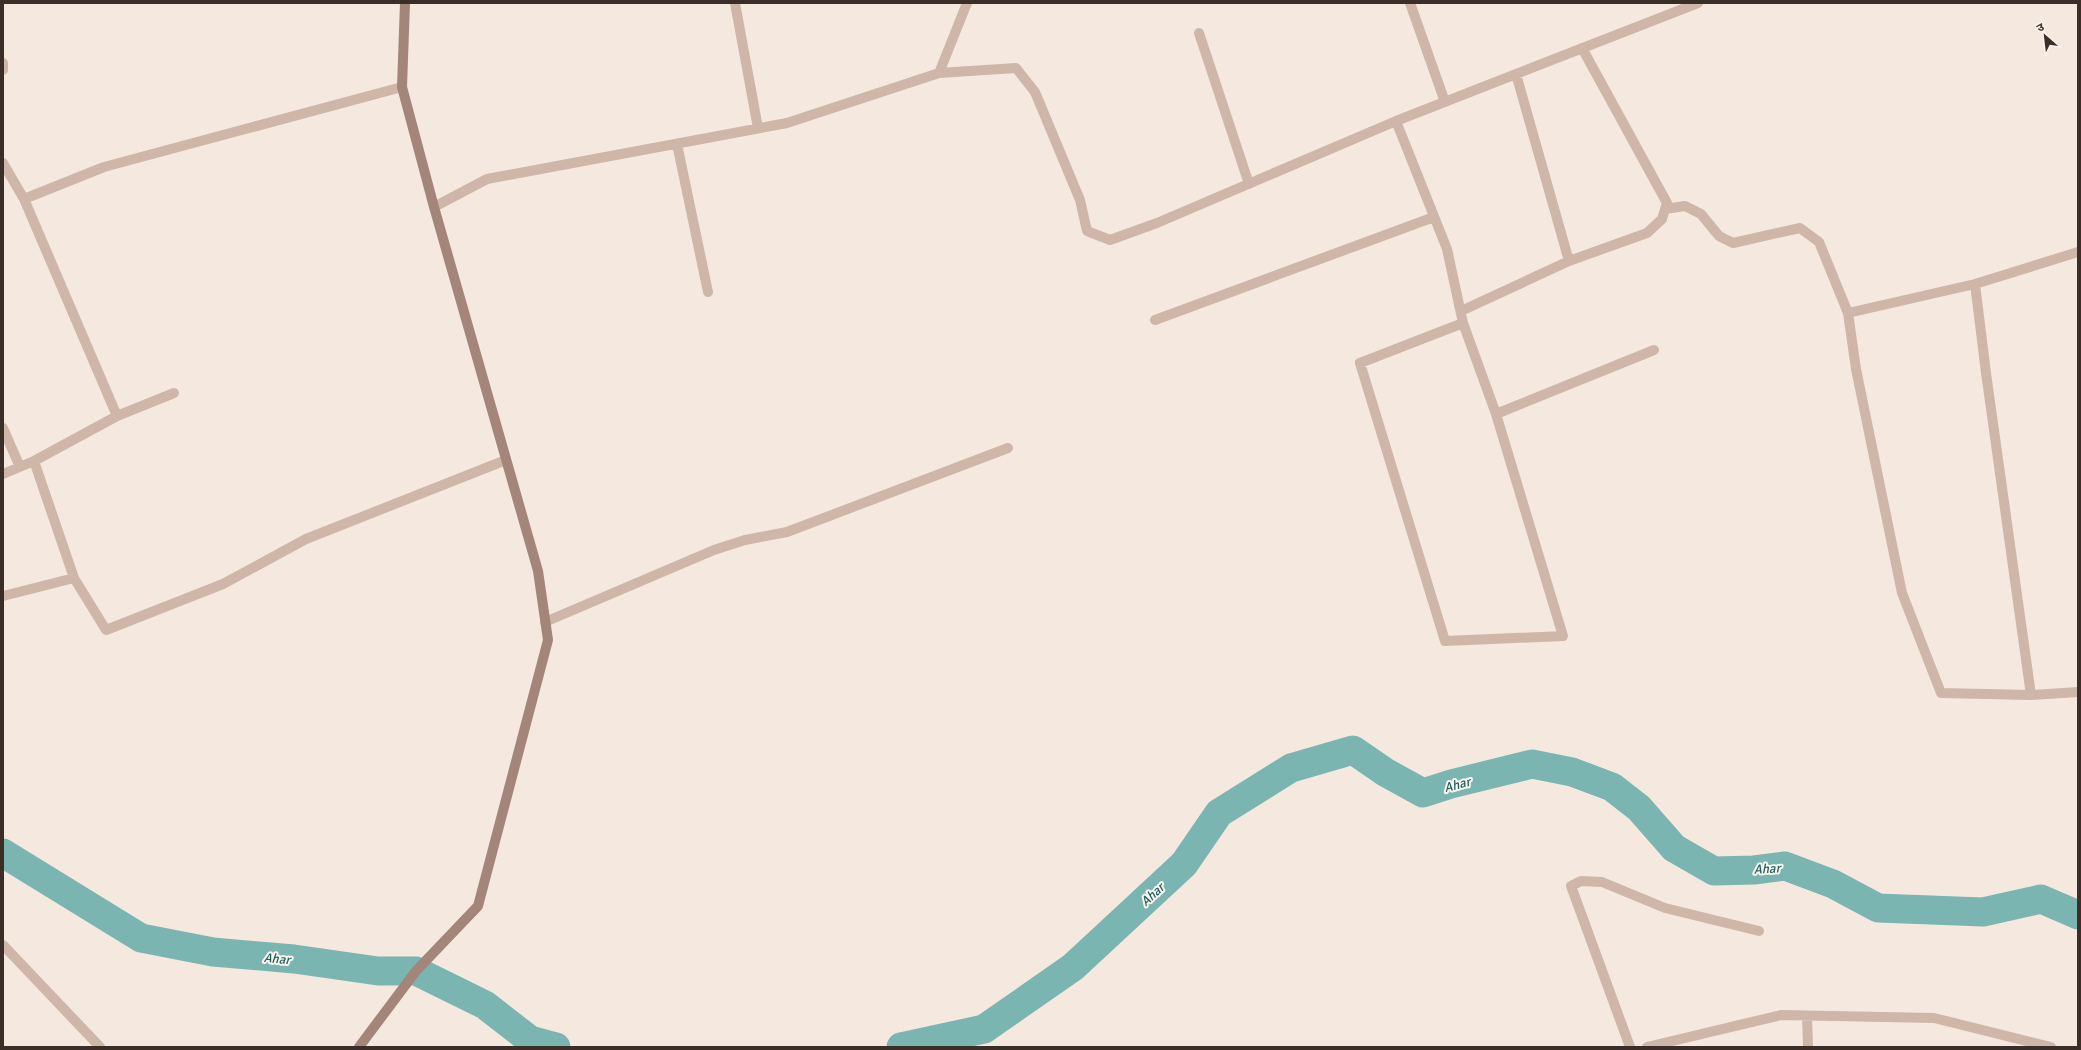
<svg xmlns="http://www.w3.org/2000/svg" width="2081" height="1050" viewBox="0 0 2081 1050" font-family="Signika,'Noto Sans Devanagari',sans-serif">
	<style>
		.lines { fill: none; stroke-linecap: round; stroke-linejoin: round }
		.river { stroke: #7bb5b2; stroke-width: 29 }
		.street { stroke: #ceb7a9; stroke-width: 10 }
		.secondary { stroke: #a3857a; stroke-width: 10 }
		.labels { text-anchor: middle; stroke-width: 4; stroke-linejoin: round; paint-order: stroke }
		.water-label { font-size: 13px; font-style: italic; fill: #1b6160; stroke: #fcf3ec }
	</style>
	<rect width="100%" height="100%" fill="#f5e9df"/>
	<g class="lines">
		<path class="river" d="M3 853 141 938 213 952 294 959 378 971H416L485 1005 530 1040 556 1047
			M901 1047 984 1029 1073 967 1184 864 1219 813 1291 768 1353 750 1385 772 1423 793 1451 784 1532 764 1572 772 1612 787 1639 808 1674 848 1714 871 1754 870 1785 866 1833 884 1878 908 1983 912 2041 899 2078 915"/>
		<path class="street" d="M735 3 758 128
			M1410 3 1445 102
			M1199 33 1249 184
			M3 63V70
			M939 73 1016 68 1035 92 1080 200 1087 231 1110 240 1157 223 1396 121
			M1516 74 1569 261
			M677 144 708 292
			M3 163 24 199 117 416
			M24 199 104 167 402 87
			M434 207 487 179 787 123 939 73 967 3
			M1665 209 1685 206 1701 214 1719 236 1733 243 1800 228 1819 242 1848 313 1856 369 1902 593 1941 693 2031 695 2078 692
			M1975 284 1986 373 2031 695
			M1461 311 1569 261 1647 233 1662 219 1667 203 1582 48
			M1848 313 1975 284 2078 252
			M1155 320 1434 217
			M1463 323 1360 363 1445 641 1563 636 1496 414 1463 323 1447 249 1396 121 1698 3
			M1496 414 1654 350
			M3 428 20 467
			M34 461 74 578
			M3 474 34 461 117 416 174 393
			M3 596 74 578 106 630 223 584 306 539 506 460
			M545 622 714 550 745 540 787 532 1008 448
			M3 945 100 1047
			M1807 1016 1808 1047
			M1630 1047 1571 886 1581 881 1602 882 1665 908 1759 931
			M1647 1047 1781 1015 1934 1018 2051 1047"/>
		<path class="secondary" d="M359 1047 416 971 478 906 548 640 538 571 434 207 402 87 405 3"/>
	</g>
	<g class="labels">
		<g class="water-label">
			<text transform="translate(1457 784) rotate(-15)" y="5">Ahar</text>
			<text transform="translate(1767 868) rotate(-3)" y="5">Ahar</text>
			<text transform="translate(1152 894) rotate(-43)" y="5">Ahar</text>
			<text transform="translate(277 958) rotate(5)" y="5">Ahar</text>
		</g>
	</g>
	<rect width="2081" height="1050" fill="none" stroke="#3b2e29" stroke-width="8"/>
	<g transform="translate(2045 36) rotate(332)" stroke="#fcf3ec" stroke-width="3" paint-order="stroke">
	<path d="M0-3L7 15L0 10L-7 15Z" fill="#3b2e29"/>
	<text y="-6" font-size="11" font-weight="bold" text-anchor="middle" fill="#3b2e29">उ</text>
	</g>
</svg>
